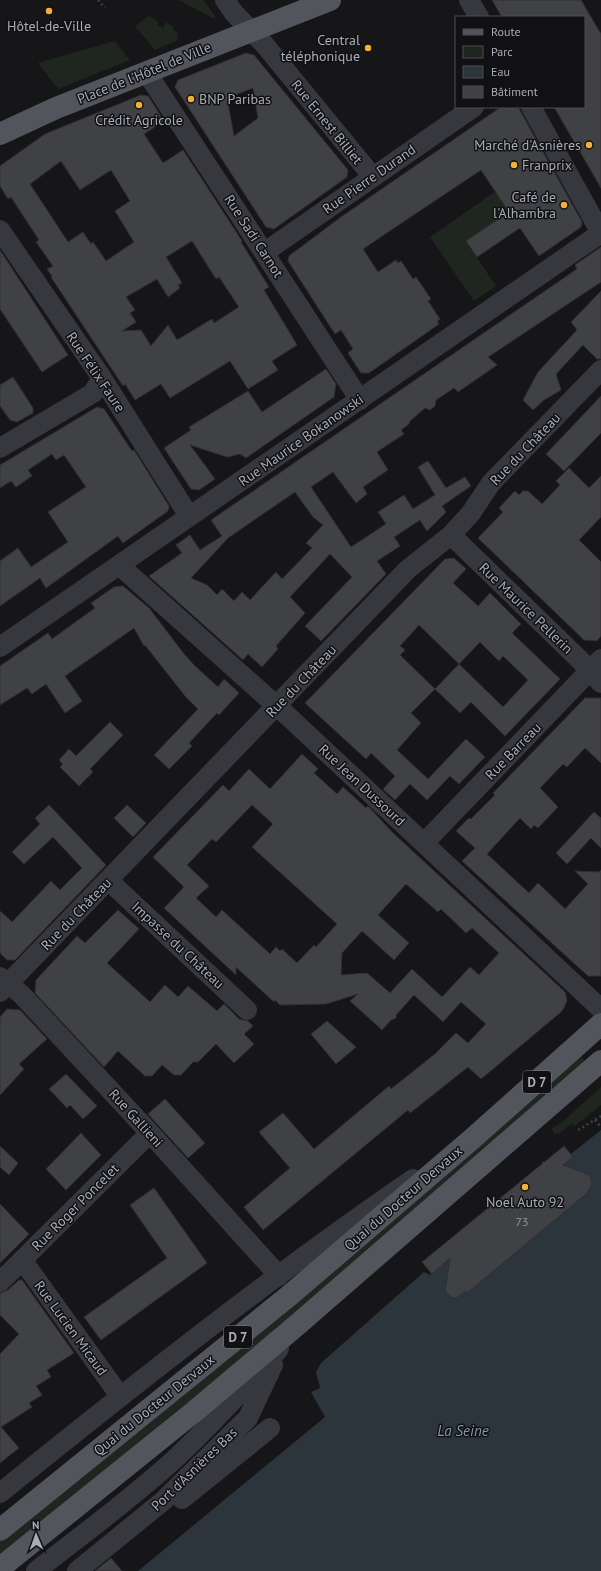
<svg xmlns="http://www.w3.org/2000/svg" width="601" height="1571" viewBox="0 0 601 1571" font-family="'PT Sans',sans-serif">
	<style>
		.green { fill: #1e261f }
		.water { fill: #2c353c }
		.building { fill: #404145; stroke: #303034; fill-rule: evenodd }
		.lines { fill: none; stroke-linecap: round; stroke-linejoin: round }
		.path { stroke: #3d3f44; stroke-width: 2.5; stroke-dasharray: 2 3; stroke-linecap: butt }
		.minor { stroke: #37383d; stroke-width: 20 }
		.major { stroke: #53555c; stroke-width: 22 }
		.poi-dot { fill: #f2b134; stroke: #111113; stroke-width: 1.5 }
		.labels { text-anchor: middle; stroke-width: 3; stroke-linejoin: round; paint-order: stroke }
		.number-label { font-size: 12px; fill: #8e929b }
		.shield { fill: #111113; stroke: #7b7e86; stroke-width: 1 }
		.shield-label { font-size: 13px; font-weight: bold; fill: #a8adb8 }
		.poi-label { font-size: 14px; fill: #a8adb8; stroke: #111113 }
		.street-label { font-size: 14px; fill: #a8adb8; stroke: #111113 }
		.water-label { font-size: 15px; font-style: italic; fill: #7f9bb3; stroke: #111113 }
	</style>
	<rect width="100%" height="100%" fill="#161618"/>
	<path class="green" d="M179 0H203L216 17 214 19Z
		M149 16 159 22 157 25 163 28 166 22 174 27 173 30 178 33 177 36 179 37 176 41 155 50 135 26Z
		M115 41 130 60 58 89 38 63Z
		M496 191 509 212 466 241 496 286 474 301 430 237Z
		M580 1056 587 1063 189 1403 0 1556V1542L182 1396Z
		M601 1087V1105L575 1126 571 1124 560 1133 554 1134 552 1128 560 1124Z"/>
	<path class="water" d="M601 1130V1571H138L325 1417 311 1392 320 1388 316 1372 321 1363 424 1272 430 1275 432 1273 573 1157 571 1154Z"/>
	<path class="building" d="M492 0H581L601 34V188L554 107H584V17H502Z
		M246 53 254 55 348 170 347 177 274 229 266 227 175 87 178 80ZM253 88 258 118 234 136 227 98Z
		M141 95 148 96 164 121 144 134 163 163 183 150 242 241 241 242 269 287 264 290 297 345 272 361 278 370 248 389 230 361 170 398 161 384 135 400 125 384 123 386 51 277 52 276 47 269 53 266 36 242 39 240 11 197 8 199 0 186V166L45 134ZM61 161 80 190 111 170 130 201 115 211 134 242 106 261 93 242 91 244 83 232 68 242 30 184ZM192 241 216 279 219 277 239 307 214 323 212 319 177 340 168 325 151 346 141 330 122 331 136 322 130 313 135 310 126 297 157 279 168 297 180 288 178 285 182 283 166 257Z
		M501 107H518L582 222 581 227 539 256 520 228 477 257 466 241 509 212 481 170 415 214 363 249 378 272 396 260 398 263 401 261 413 279 416 277 431 299 428 301 440 319 437 321 439 324 369 373H361L348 353 353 349 341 330 335 334 288 261 289 256 341 217Z
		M601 247V282L488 357 497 365 458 392 454 388 436 400 435 406 430 410 425 408 410 421 409 424 401 430 404 434 377 452 388 470 363 487 367 494 356 503 333 472 311 487 351 547 386 524 378 512 404 495 413 509 435 495 418 467 428 461 446 488 465 477 471 486 442 506 446 512 427 531 420 520 394 537 400 546 377 561 386 574 321 641 305 626 352 577 330 554 290 597 305 613 276 646 278 649 262 667 248 654 243 660 149 576 182 553 176 545 190 535 200 550 222 536 211 520 577 269 575 265ZM295 492 313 517 323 525 306 543 312 548 282 579 276 572 250 600 242 592 234 601 222 589 217 595 207 585 191 578 228 538Z
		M0 250 68 355 42 372 0 309Z
		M601 291V359H597L583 345 556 374 561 390 544 400 533 410 523 400 538 372 577 330 571 322Z
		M326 369 336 384 334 397 246 458 240 454 227 457 190 445 215 479 199 490 191 489 164 448 191 430 189 427 248 391 262 412Z
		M13 377 33 408V413L17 422 10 420 0 406V385Z
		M601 396V433L564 471 546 454Z
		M97 407 104 409 132 451 134 450 169 506 168 511 123 543 118 536 46 588 40 578 0 606V561L18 548 31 567 68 542 48 512 86 487 64 455 56 460 52 454 28 470 32 476 16 487 11 481 0 488V465Z
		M569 468 589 488 601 476V517L579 540 601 562V636L597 641 584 640 478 538 503 512 499 508 515 491 519 495 523 491H528L542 504 560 485 556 481Z
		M454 558 466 569 453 583 478 606 490 593 521 624 512 633 560 679 505 736 471 702 460 713 435 689 411 713 421 723 397 750 428 779 466 739 485 757 459 784 450 776 427 800 410 784 395 800 383 789 395 776 371 753 366 759 305 703 445 559ZM419 625 459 664 435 689 400 655 405 650 400 646ZM480 642 499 661 503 656 528 680 503 707 459 664Z
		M123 586 149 608 184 654 194 665 218 687 224 679 239 693 219 715 217 713 189 743 192 746 169 769 154 755 198 709 185 696 145 645 144 646 134 628 65 676 82 701 65 713 46 684 32 694 27 688 0 705V666L48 633 52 639 95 608 91 603 114 587Z
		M585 698H601V763L585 748 567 767 563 764 540 788 558 807 538 828 534 825 531 829 520 818 487 854 529 893 538 883 565 909 588 884 575 871 599 872 601 870V976H588L462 861 475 848 456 831 469 818 471 819 495 795 493 793Z
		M110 722 123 735 90 769 93 772 79 786 60 767 63 764 59 760 69 749 76 756Z
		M302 754 318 769 314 773 337 794 343 787 366 808 368 806 392 832 565 992 567 1000 564 1008 561 1012 481 1079 468 1067 410 1113 408 1110 263 1230 244 1207 290 1168 259 1132 283 1113 314 1149 389 1086 391 1089 435 1054 456 1033 468 1043 486 1024 461 1002 443 1022 414 995 396 1015V1018L391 1020 382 1030 350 1001 358 994 326 1004 280 1005 275 1000 274 1002 236 967V975L164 908 184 887 153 857 223 785 229 791 249 769 270 789ZM252 805 273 824 252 847 337 924 316 947 314 945 297 963 282 949 280 951 276 947 270 954 222 910 216 917 196 898 209 886 187 865 212 839 216 842ZM406 884 438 912 441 909 466 933 472 928 499 953 479 975 470 967 442 997 412 969 390 993 367 973 341 975 342 953 362 931 394 960 409 943 378 915Z
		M49 805 106 865 15 960H7L0 953V911L12 922 51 881 60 890 82 868 53 837 24 864 12 852 40 824 35 818Z
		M127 805 146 823 133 837 114 818Z
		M594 812 601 818V848L591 838 567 864 556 853Z
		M118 910 139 929 107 963 150 1002 165 985 178 997 188 986 217 1011 224 1004 239 1019 248 1021 253 1026 244 1034 254 1044 234 1063 216 1044 198 1062H193L181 1075H174L162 1065 152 1076H145L118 1051 104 1067 35 993 36 980 77 936 85 943Z
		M7 1009 20 1010 47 1039 19 1064 24 1069 0 1095V1017Z
		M327 1021 356 1047 336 1064 311 1034Z
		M66 1074 97 1106 83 1119 70 1105 67 1108 49 1089Z
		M165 1099 205 1143 188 1158 148 1114Z
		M81 1133 101 1155 66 1190 46 1169Z
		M0 1146 18 1163 9 1175 0 1167Z
		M564 1146 573 1157 563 1165 589 1175 591 1179 592 1184 586 1194 467 1293 465 1291 457 1298 451 1297 445 1291 450 1258 432 1274 422 1262Z
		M154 1188 207 1263 101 1340 84 1317 167 1258 130 1205Z
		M0 1204 29 1234 0 1263Z
		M19 1280H22L74 1353 47 1370 51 1377 36 1386 42 1395 29 1403 32 1407 1 1427 19 1448 0 1463V1354L19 1334 0 1315V1293L8 1290Z
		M111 1558 122 1571H95Z"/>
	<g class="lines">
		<path class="path" d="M98 0 105 8
			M595 1120 601 1127
			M578 1130 601 1116
			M543 1162 562 1186"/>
		<path class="minor" d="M225 0 234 13 264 44 373 177
			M469 0 479 17
			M147 73 360 400
			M531 107 601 233
			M0 230 102 378 189 516
			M265 252 474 107
			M0 448 93 393 102 378
			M451 535 581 661 601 683
			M119 565 290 718 601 1009
			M0 647 601 233
			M424 843 601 659
			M109 881 247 1010
			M0 977 21 994 150 1133 279 1276
			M0 992 408 569 451 535 471 513 491 483 601 370
			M21 1261 28 1268 120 1396
			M0 1282 150 1133
			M0 1493C134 1385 270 1277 413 1179
			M182 1499 270 1428
			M36 1571C84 1533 134 1497 178 1456 214 1422 247 1386 279 1349
			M77 1571 163 1501 248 1418 273 1365"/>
		<path class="major" d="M0 134 56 108 330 0
			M0 1530 290 1295 472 1139 601 1024
			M0 1568 195 1411 297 1325 601 1061"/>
	</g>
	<g class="poi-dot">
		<circle cx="49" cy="11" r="4"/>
		<circle cx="368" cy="48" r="4"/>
		<circle cx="191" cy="99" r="4"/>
		<circle cx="139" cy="105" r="4"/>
		<circle cx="589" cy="145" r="4"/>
		<circle cx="514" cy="165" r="4"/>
		<circle cx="564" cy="205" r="4"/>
		<circle cx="525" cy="1187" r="4"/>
	</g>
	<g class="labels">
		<g class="number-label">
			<text x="522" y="1226">73</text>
		</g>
		<g class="shield">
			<rect x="523" y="1071" width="28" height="22" rx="3"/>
			<rect x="224" y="1326" width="28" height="22" rx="3"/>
		</g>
		<g class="shield-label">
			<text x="537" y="1087">D 7</text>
			<text x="238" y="1342">D 7</text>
		</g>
		<g class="poi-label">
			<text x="49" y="31">Hôtel-de-Ville</text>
			<text x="360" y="45" text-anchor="end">Central<tspan x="360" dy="16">téléphonique</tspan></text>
			<text x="199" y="104" text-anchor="start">BNP Paribas</text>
			<text x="139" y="125">Crédit Agricole</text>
			<text x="581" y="150" text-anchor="end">Marché d'Asnières</text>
			<text x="522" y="170" text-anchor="start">Franprix</text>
			<text x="556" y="202" text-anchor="end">Café de<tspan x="556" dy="16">l'Alhambra</tspan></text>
			<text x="525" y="1207">Noel Auto 92</text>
		</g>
		<g class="street-label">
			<text transform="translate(144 73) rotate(-22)" y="5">Place de l'Hôtel de Ville</text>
			<text transform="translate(327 122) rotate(51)" y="5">Rue Ernest Billiet</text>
			<text transform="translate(369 179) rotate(-35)" y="5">Rue Pierre Durand</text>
			<text transform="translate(254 236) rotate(57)" y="5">Rue Sadi Carnot</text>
			<text transform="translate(96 372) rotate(56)" y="5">Rue Félix Faure</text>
			<text transform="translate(301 440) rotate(-35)" y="5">Rue Maurice Bokanowski</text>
			<text transform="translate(525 449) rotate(-46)" y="5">Rue du Château</text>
			<text transform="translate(526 608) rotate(44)" y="5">Rue Maurice Pellerin</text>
			<text transform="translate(301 681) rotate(-46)" y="5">Rue du Château</text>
			<text transform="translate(513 751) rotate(-46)" y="5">Rue Barreau</text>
			<text transform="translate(362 785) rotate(43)" y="5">Rue Jean Dussourd</text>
			<text transform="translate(76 914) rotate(-46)" y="5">Rue du Château</text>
			<text transform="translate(178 945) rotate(43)" y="5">Impasse du Château</text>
			<text transform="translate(136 1118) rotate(48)" y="5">Rue Gallieni</text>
			<text transform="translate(403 1198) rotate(-41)" y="5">Quai du Docteur Dervaux</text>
			<text transform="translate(75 1207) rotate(-45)" y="5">Rue Roger Poncelet</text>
			<text transform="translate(71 1328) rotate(54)" y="5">Rue Lucien Micaud</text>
			<text transform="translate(154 1405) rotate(-39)" y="5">Quai du Docteur Dervaux</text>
			<text transform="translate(194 1469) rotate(-44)" y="5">Port d'Asnières Bas</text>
		</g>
		<g class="water-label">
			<text x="463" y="1436">La Seine</text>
		</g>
	</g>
	<rect x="455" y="16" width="130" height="92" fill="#111113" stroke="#4d4f55"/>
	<rect x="463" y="29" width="20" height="6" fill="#53555c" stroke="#4d4f55"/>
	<text x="491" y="36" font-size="12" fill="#a8adb8">Route</text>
	<rect x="463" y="46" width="20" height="12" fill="#1e261f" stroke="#4d4f55"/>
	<text x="491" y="56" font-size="12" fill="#a8adb8">Parc</text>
	<rect x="463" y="66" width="20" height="12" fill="#2c353c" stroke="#4d4f55"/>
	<text x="491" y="76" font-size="12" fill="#a8adb8">Eau</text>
	<rect x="463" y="86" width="20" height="12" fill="#404145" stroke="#4d4f55"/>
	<text x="491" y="96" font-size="12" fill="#a8adb8">Bâtiment</text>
	<g transform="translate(36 1535) rotate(358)" stroke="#111113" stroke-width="3" paint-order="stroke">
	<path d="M0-3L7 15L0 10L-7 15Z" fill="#a8adb8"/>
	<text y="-6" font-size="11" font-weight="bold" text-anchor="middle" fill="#a8adb8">N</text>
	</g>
</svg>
